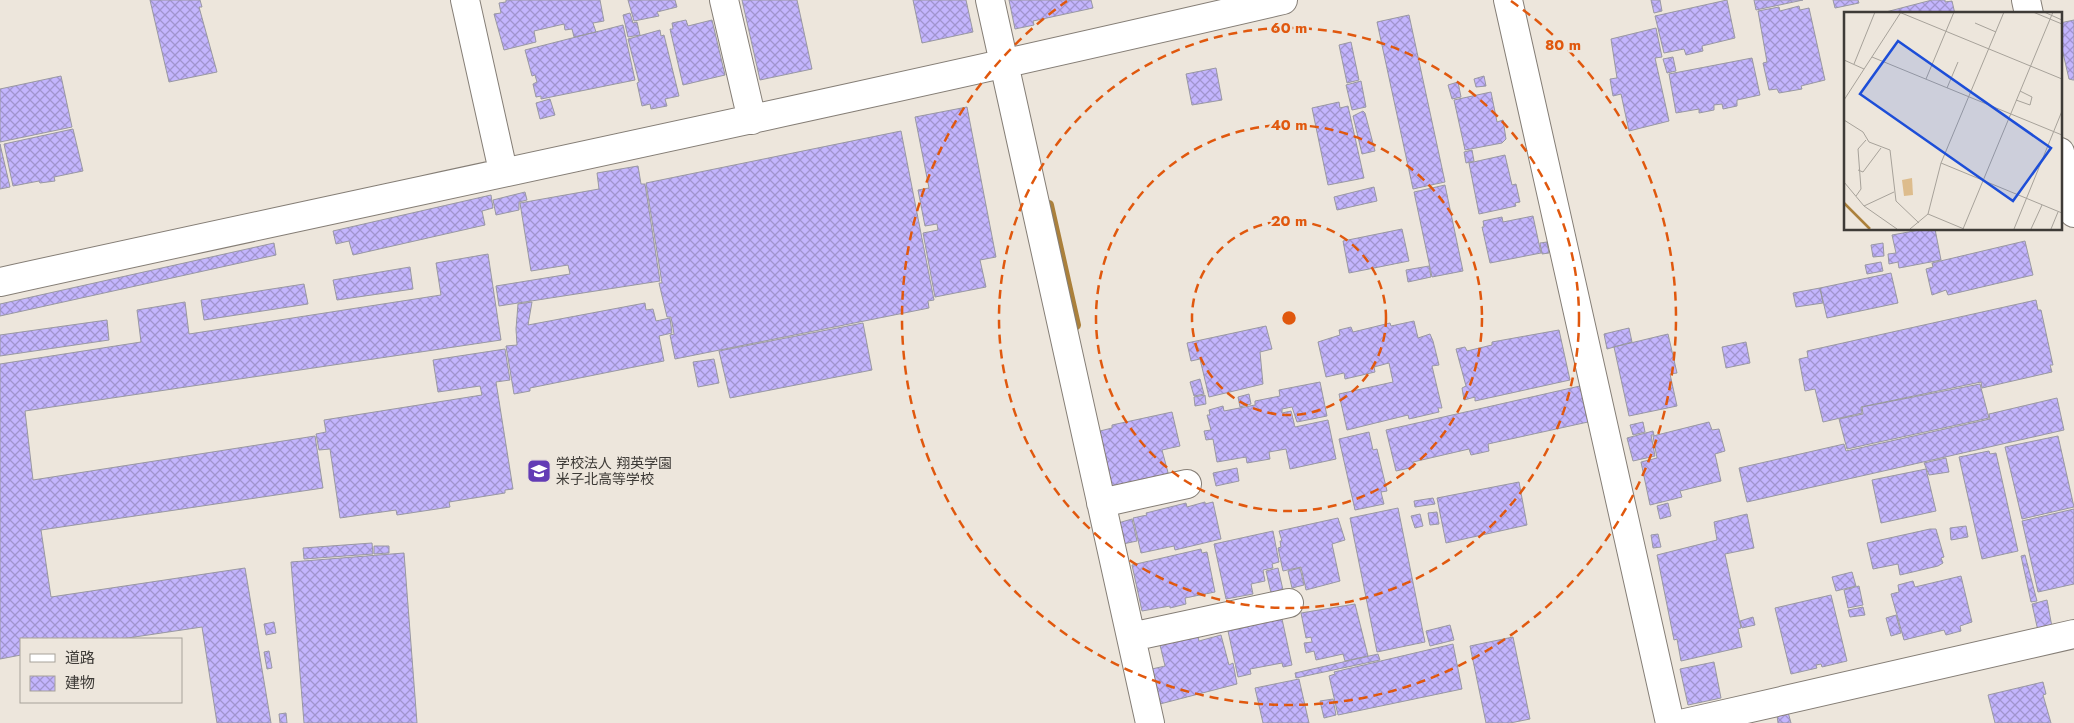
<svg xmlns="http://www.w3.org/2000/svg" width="2074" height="723" viewBox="0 0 2074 723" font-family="Jost,'Noto Sans JP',sans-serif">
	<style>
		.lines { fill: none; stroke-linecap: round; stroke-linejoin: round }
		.stream { stroke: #ab803b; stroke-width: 10 }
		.building { fill: url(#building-cross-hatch); stroke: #9998a2 }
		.minor-casing { stroke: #857e76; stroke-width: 30 }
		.minor { stroke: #fff; stroke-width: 28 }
		.ring { fill: none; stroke: #e0580e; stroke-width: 2.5; stroke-dasharray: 9 6 }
		.labels { text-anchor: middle; stroke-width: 5; stroke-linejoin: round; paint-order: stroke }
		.poi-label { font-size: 14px; fill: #3e3b37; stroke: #ede6dc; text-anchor: start }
		.inset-river { fill: none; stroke: #ab803b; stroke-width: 2.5 }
		.inset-road { fill: none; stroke: #a7a29a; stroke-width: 1 }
		.view { fill: #1d4ed8; fill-opacity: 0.15; stroke: #1d4ed8; stroke-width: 2.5 }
		.inset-edge { fill: none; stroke: #3e3b37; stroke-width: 2.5 }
		.centre { fill: #e0580e; stroke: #ede6dc; stroke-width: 2.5 }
		.ring-label { font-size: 15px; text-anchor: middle; font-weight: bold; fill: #e0580e; stroke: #ede6dc; stroke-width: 5; stroke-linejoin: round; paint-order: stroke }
	</style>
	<defs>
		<pattern id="building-cross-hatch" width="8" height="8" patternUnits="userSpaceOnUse" patternTransform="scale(1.25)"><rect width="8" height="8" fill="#c3b5fd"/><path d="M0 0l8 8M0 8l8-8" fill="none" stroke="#a094ce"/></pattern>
	</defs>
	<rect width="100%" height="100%" fill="#ede6dc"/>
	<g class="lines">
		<path class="stream" d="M1049 205 1076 325"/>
	</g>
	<path class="building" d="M150 0H200L202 7H199L217 72 169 82Z
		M506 0H600L604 21 593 23 596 32 574 37 572 29 565 30 564 24 534 31 536 42 504 50 494 14 501 13 499 3 506 2Z
		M628 0H675L677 7 657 12 659 16 634 21Z
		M742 0H797L812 69 760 80Z
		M913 0H966L973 32 922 43Z
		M1009 0H1091L1093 8 1033 21 1034 25 1015 29Z
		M1651 0H1660L1662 11 1654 13Z
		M1727 0 1735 38 1702 46 1703 51 1686 55 1684 49 1664 53 1655 16Z
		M1754 0H1803L1756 10Z
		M1833 0H1858L1859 3 1835 8Z
		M1932 0H1945V2L1952 1 1955 14H1878Z
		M1799 6 1800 10 1809 8 1825 80 1801 86 1802 89 1779 93 1777 89 1769 90 1763 63 1767 62 1758 11 1779 7 1780 11Z
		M630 13 633 23 637 22 640 35 628 37 623 15Z
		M1409 15 1445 182 1413 189 1377 22Z
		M686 20 688 26 712 20 725 75 683 85 670 29H673L672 23Z
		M2074 20V80H2073L2069 79 2060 40V23Z
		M623 25 635 80 541 99V96L536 97 533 84 537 82 535 75 532 76 525 50Z
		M1656 28 1662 57 1655 58 1669 121 1629 131 1621 94 1613 96 1610 79 1617 78 1611 39Z
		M660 30 661 36 664 35 679 96 665 99 667 106 651 109 650 104 642 106 637 83 639 82 628 39Z
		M1351 42 1359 80 1347 83 1339 45Z
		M1673 57 1676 71 1667 73 1663 59Z
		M1752 58 1760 95 1737 100V106L1723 109 1722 104 1714 105V110L1699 113V109L1676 113 1669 74Z
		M1216 68 1222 100 1192 105 1186 74Z
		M61 76 72 127 0 142V89Z
		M1484 76 1486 86 1476 87 1474 79Z
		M1361 81 1366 107 1352 110 1346 85Z
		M1458 82 1461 97 1452 99 1448 85Z
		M1491 92 1497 122 1503 120 1506 139 1502 143 1465 150 1454 100Z
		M550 99 555 115 540 119 536 103Z
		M1339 102 1340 108 1348 106 1364 178 1328 185 1312 108Z
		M967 107 996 257 980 260 986 287 935 297 923 233 938 230 937 224 925 226 918 190 929 188 915 117Z
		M1363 111 1365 113 1375 151 1362 154 1353 116Z
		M73 129 83 171 54 177 55 181 40 183 39 181 13 186 4 144Z
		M901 131 934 300 928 301 929 308 675 359 670 335 674 334 671 317H667L659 283H662L646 183Z
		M0 144 10 187 0 189Z
		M1472 150 1474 161 1466 163 1464 152Z
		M1505 155 1512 185 1516 184 1520 202 1515 203 1516 206 1479 214 1469 163Z
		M638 166 641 184H645L660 281 499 306 496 286 570 274 568 265 531 271 520 203 599 189 597 173Z
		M1445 185 1463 271 1432 277 1414 192Z
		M1374 187 1377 201 1337 210 1334 197Z
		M525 192 527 200 519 202V210L496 215 493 200Z
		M491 195 493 208 482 211 485 225 353 255 349 241 336 244 333 231Z
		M1533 216 1541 253 1490 263 1482 227H1484L1483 221 1502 217 1503 222Z
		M1402 229 1409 261 1349 273 1343 241Z
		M1925 229H1935L1941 260 1899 268 1898 262 1889 264 1888 254 1896 253 1892 235Z
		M2025 241 2033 275 1948 295 1946 290 1932 295 1926 269 1933 267 1932 263Z
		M1547 242 1549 253 1542 254 1540 243Z
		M274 243 276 255 0 316V304Z
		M1883 243 1884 256 1873 257 1871 245Z
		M488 254 501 340 25 411 33 480 315 436 323 488 41 530 51 597 245 568 271 723H217L202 627 121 639H21V655L0 659V364L141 342 137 310 185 302 189 334 441 295 436 263Z
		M1881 262 1883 271 1867 274 1865 265Z
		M1429 266 1431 277 1408 282 1406 270Z
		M410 267 413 289 337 300 333 280Z
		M1891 273 1898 303 1827 318 1820 288Z
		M304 284 308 304 204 320 201 300Z
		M1820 288 1823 303 1796 307 1793 293Z
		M2036 300 2038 310H2041L2053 365H2050L2052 372 1982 388 1981 382 1861 407 1862 413 1823 422 1815 389 1805 391 1799 359 1808 357 1807 351Z
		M532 302 528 325 645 303 646 310 653 309 656 321 670 318 672 333 659 336 664 361 530 388V391L514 394 506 346 517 345 516 329 518 304Z
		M107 320 109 340 0 356V335Z
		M1414 321 1418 338 1430 334 1433 341 1439 365 1432 366 1442 408H1438L1439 412 1409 419 1408 415 1347 430 1339 394 1393 382 1389 363 1374 367 1375 372 1345 379 1344 373 1326 377 1318 342 1340 335 1339 330 1351 327 1353 332 1390 323 1391 326Z
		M863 323 872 370 730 398 719 351Z
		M1266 326 1272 349 1260 352 1263 384 1209 397 1200 359 1191 361 1187 343Z
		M1629 328 1632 342 1607 349 1604 334Z
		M1559 330 1570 380 1475 401V397L1464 400 1462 388 1466 386 1456 349 1465 347 1467 351 1492 345V342Z
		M1668 334 1677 373 1670 374 1677 406 1629 416 1614 347Z
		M1746 342 1750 363 1726 368 1722 347Z
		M505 349 510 380 496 382 513 489 505 490V493L449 502 450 507 397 515 396 510 340 518 330 449 319 450 316 434 326 432 324 420 482 395 480 386 438 392 433 360Z
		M714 359 719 383 698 387 693 362Z
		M1200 379 1204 394 1194 396 1190 382Z
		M1320 382 1327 416 1297 422 1292 407 1282 409V413L1291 411 1295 427 1328 420 1336 459 1290 469 1286 449 1269 452 1270 459 1247 463 1246 457 1217 462 1213 439 1206 440 1204 431 1211 430 1207 415H1210L1209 410 1223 406 1224 411 1255 405V401L1280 396 1279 390Z
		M1980 384 1989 418 1847 449 1839 419 1863 414 1862 407Z
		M1580 386 1588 422 1488 444 1489 451 1471 455 1469 449 1413 462 1414 467 1396 471 1386 430Z
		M1249 394 1251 404 1240 407 1238 397Z
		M1205 395 1206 404 1195 406 1194 397Z
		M2057 398 2064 430 1747 502 1739 468 1844 444 1846 451 1990 419 1989 414Z
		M1172 412 1180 446 1162 450 1170 480 1113 493 1100 431 1112 428V425Z
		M1643 422 1645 432 1633 435 1630 425Z
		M1709 422 1712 430 1719 429 1725 451 1715 454 1721 481 1680 491 1682 497 1650 505 1641 462 1657 458 1653 436Z
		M1653 431 1654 435H1651L1655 456 1633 461 1627 438Z
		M1369 432 1373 450 1377 449 1387 491 1381 492 1384 504 1355 510 1339 439Z
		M2058 436 2074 507 2022 519 2005 447Z
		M1989 451 1990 454 1996 453 2018 551 1982 559 1959 457Z
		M1946 458 1949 472 1929 475 1924 463Z
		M1237 468 1239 481 1216 486 1213 473Z
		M1926 469 1936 511 1881 523 1872 480Z
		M1519 482 1527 525 1446 543 1437 498Z
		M1433 498 1435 504 1415 507 1414 501Z
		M1205 502V504L1213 502 1221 539 1175 550 1174 546 1141 553 1133 518 1147 515 1146 513 1186 503 1187 507Z
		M1668 503 1671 516 1660 519 1657 506Z
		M1398 508 1425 642 1377 652 1350 518Z
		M2074 509V584L2038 592 2022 521Z
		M1437 512 1439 524 1430 525 1428 513Z
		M1420 514 1423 526 1415 528 1411 516Z
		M1747 514 1754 548 1725 554 1741 628 1738 629 1742 647 1681 661 1677 639 1674 640 1657 555 1717 540 1714 522Z
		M1338 518 1345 540 1332 544 1340 581 1306 590 1301 567 1283 571 1278 548 1281 547 1280 541H1282L1279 531Z
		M1132 519 1137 541 1123 544 1118 523Z
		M1966 526 1968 537 1951 540 1950 528Z
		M1930 529H1936L1944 557 1941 558 1943 563 1938 566 1900 575 1898 564 1873 569 1867 543Z
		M1273 531 1279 562 1272 564 1273 568 1263 570 1265 581 1251 584 1253 594 1226 599 1214 544Z
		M1658 534 1661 547 1653 548 1651 535Z
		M372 543 373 554 304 559 303 548Z
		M374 546H389V553L374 554Z
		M1201 549 1202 553 1207 552 1215 592 1185 598 1186 604 1170 608V606L1142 611 1132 565Z
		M404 553 417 723H304L291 562Z
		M2025 555 2037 601 2031 602 2021 556Z
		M1278 568 1283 590 1271 593 1266 571Z
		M1300 568 1304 585 1292 588 1288 571Z
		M1852 572 1856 586 1836 591 1832 577Z
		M1961 576 1972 622 1960 626 1961 631 1946 635 1944 630 1904 640 1891 594 1899 592 1898 585 1913 581 1915 587Z
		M1859 586 1863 605 1848 608 1844 590Z
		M1831 595 1847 661 1822 667 1821 664 1816 665 1817 668 1791 674 1775 608Z
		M2047 600 2052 627 2038 631 2032 604Z
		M1355 604 1368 656 1345 661 1343 654 1316 660 1314 651 1306 653 1304 643 1312 642 1311 637 1306 638 1301 613Z
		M1863 607 1865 615 1850 617 1848 610Z
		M1896 615 1901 633 1891 636 1886 618Z
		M1753 617 1755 625 1742 628 1740 621Z
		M1261 619 1262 623 1282 619 1292 665 1283 667 1282 663 1250 669 1251 674 1238 677 1228 631 1247 627 1246 623Z
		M274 622 276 633 266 635 264 624Z
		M1450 625 1454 640 1430 646 1426 631Z
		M1221 635 1229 665 1233 663 1237 684 1160 704 1152 669 1165 666 1160 645 1198 636 1199 641Z
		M1513 637 1530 719 1510 723H1486L1470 646Z
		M1453 644 1462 689 1338 715 1329 676 1335 674 1334 672Z
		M269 651 272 668 267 669 264 652Z
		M1378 654 1380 660 1296 678 1295 673Z
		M1714 662 1721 698 1688 705 1680 669Z
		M1299 679 1309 723H1263L1255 688Z
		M2043 682 2046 694 2043 695 2051 723H1995L1988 695Z
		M1333 699 1336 715 1324 718 1320 701Z
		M1788 712 1791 723H1778L1777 715Z
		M286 713 287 723H280L279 714Z"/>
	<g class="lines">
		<g class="minor-casing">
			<path id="minor" d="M465 0 503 171
				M724 0 752 120
				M990 0 1150 723
				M1508 0 1670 723
				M2026 0 2029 14
				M2060 152 2074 213
				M0 282C428 188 857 99 1283 0
				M1101 503 1187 484
				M1131 637 1289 603
				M1685 723 2074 634"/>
		</g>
		<use href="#minor" class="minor"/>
	</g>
	<g class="ring">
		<circle cx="1289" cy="318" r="97"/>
		<circle cx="1289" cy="318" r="193"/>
		<circle cx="1289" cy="318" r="290"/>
		<path d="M1511 1A387 387 0 1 1 1067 1"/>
	</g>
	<defs>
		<g id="school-square" transform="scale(1.25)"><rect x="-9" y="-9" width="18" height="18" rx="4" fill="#633cb5" stroke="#ede6dc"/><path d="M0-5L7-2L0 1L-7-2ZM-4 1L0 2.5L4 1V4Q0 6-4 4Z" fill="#fff"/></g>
	</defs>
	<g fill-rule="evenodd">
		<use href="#school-square" x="539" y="471"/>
	</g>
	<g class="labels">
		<g class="poi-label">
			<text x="556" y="468">学校法人 翔英学園<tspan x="556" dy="16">米子北高等学校</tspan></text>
		</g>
	</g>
	<g transform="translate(1844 12)">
		<rect width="218" height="218" fill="#ede6dc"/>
		<path d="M68 166 69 183 60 184 58 168Z" fill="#ddbc8c"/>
		<path class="inset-river" d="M0 191 26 217"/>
		<path class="inset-road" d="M55 0 218 67M189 0 218 12M200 0 218 8M131 11 152 20M28 45 218 123M0 48 20 57M10 52 31 0M82 67 110 0M103 76 114 50M0 88 57 0M172 88 186 93 188 85 176 79M0 108 19 120 25 130 46 138 52 189 75 211M97 151 218 201M14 158 19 160 37 136M0 170 20 194 53 217M12 184 17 177 14 137 22 128M20 194 50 180M84 202 120 217M66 217 84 202 97 151 160 0M119 217 209 0M170 217 218 99M187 217 198 193M207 217 214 200"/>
		<path class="view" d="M54 29 207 136 169 189 16 82Z"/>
		<rect width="218" height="218" class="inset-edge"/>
	</g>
	<circle cx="1289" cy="318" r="8" class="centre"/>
	<g class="ring-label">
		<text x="1289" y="33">60 m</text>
		<text x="1563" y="50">80 m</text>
		<text x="1289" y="130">40 m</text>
		<text x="1289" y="226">20 m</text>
	</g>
	<rect x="20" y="638" width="162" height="65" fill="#ede6dc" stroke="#a7a29a"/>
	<rect x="30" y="654" width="25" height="8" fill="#ffffff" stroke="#a7a29a"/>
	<text x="65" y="663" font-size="15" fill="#3e3b37">道路</text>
	<rect x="30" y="676" width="25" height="15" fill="url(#building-cross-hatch)" stroke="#a7a29a"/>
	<text x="65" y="688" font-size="15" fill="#3e3b37">建物</text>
</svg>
